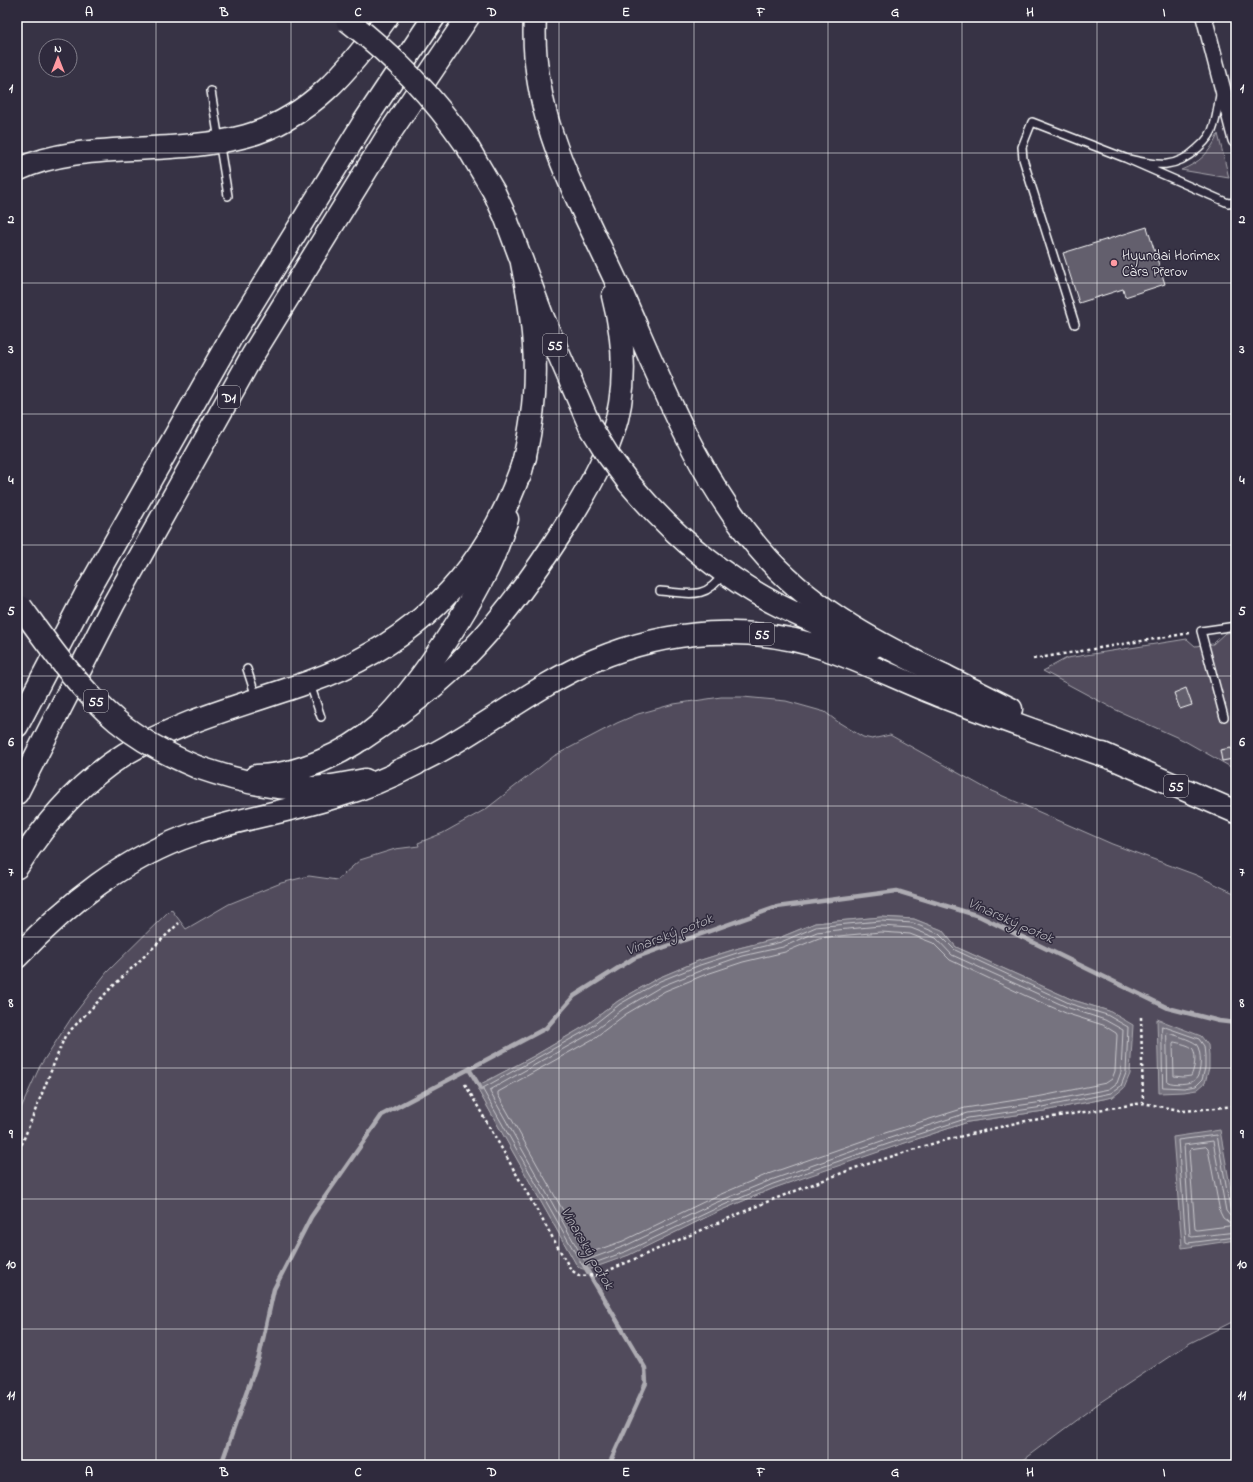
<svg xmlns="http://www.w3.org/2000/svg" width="1253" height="1482" viewBox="0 0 1253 1482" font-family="'Indie Flower',sans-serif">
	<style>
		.green { fill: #514c5c; stroke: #a8a6ae; fill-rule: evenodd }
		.water { fill: #76737f; stroke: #adabb2 }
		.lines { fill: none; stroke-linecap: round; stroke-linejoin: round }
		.shore { stroke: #c8c7cc; stroke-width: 1 }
		.stream { stroke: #adabb2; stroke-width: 4.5 }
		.building { fill: #635f6d; stroke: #fff }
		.lane-casing { stroke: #fff; stroke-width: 10 }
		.street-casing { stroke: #fff; stroke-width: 18 }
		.primary-casing { stroke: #fff; stroke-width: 25 }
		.highway-casing { stroke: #fff; stroke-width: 25 }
		.path { stroke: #fff; stroke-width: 2.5; stroke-dasharray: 3 3; stroke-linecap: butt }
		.lane { stroke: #2f2a3d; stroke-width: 7 }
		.street { stroke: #2f2a3d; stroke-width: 15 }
		.primary { stroke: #2f2a3d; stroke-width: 22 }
		.highway { stroke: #2f2a3d; stroke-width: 22 }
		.primary-bridge-casing { stroke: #fff; stroke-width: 25; stroke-linecap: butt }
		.primary-bridge { stroke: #2f2a3d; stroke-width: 22 }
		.grid { fill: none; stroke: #fff; stroke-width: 1; stroke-opacity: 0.55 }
		.poi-dot { fill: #ff9aa2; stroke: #2f2a3d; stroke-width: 1.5 }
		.labels { text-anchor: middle; stroke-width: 3; stroke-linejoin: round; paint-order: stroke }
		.shield { fill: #2f2a3d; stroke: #c1bfc5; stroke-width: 1 }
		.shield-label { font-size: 13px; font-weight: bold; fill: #fff }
		.poi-label { font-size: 14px; fill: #fff; stroke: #2f2a3d; text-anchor: start }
		.water-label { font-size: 15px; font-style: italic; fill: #b4b2b9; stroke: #2f2a3d }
		.neatline { fill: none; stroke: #fff; stroke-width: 1.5 }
		.grid-label { font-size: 13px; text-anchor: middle; font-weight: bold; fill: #fff }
	</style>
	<rect width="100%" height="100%" fill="#373345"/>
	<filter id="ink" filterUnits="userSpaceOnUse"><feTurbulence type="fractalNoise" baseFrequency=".025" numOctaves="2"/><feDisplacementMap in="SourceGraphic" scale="8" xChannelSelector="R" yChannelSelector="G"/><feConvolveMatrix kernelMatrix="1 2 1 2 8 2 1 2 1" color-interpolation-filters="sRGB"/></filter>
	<g filter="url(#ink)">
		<path class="green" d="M1218 134 1229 178 1181 170C1199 163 1211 152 1218 134Z
			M1236 632V770L1183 740 1114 709 1043 671 1067 658 1187 639 1195 646 1213 644 1225 633Z
			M721 697H743L786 701 825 712 838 722 863 737 872 739 890 735 987 789 1112 844 1196 875 1236 894V1320L1190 1343 1099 1403 1016 1465H17V1117L40 1066 72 1017 107 972 171 909 186 929 229 904 281 883 309 876 337 880 360 860 395 849 419 846 418 843 443 833 486 809 554 756 617 723 638 714 674 704ZM881 917 914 919 942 930 956 947 1073 1000 1109 1011 1113 1097 1044 1111 968 1122 829 1168 774 1188 719 1211 628 1255 590 1269 580 1268 576 1264 478 1090 479 1085 534 1056 585 1026 618 1001 658 978 698 961 739 948 779 938 815 923Z"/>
		<path class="water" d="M881 917 914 919 942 930 956 947 1073 1000 1109 1011 1133 1025 1130 1074 1124 1088 1113 1097 1044 1111 968 1122 890 1148 774 1188 719 1211 629 1255 590 1269C583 1270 581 1269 576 1264L478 1090 479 1085 534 1056 585 1026 618 1001 658 978 698 961 739 948 779 938 815 923Z
			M1157 1019 1201 1036 1208 1045 1209 1055V1068L1205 1083 1197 1090 1184 1092 1159 1093Z
			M1220 1130 1236 1219V1240L1182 1248 1173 1137Z"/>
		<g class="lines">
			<path class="shore" d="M881 921 913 923 939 934 955 950 1071 1004 1107 1015 1128 1027 1126 1073 1121 1086 1111 1093 1043 1107 968 1118 888 1144 773 1184 717 1208 627 1251 589 1265H582L483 1090V1088L587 1030 620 1004 660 981 700 965 740 952 781 942 816 927Z
				M881 926 911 928 936 938 952 955 1069 1008 1105 1020 1123 1030 1121 1072 1117 1083 1109 1089 1043 1102 967 1113 887 1139 771 1180 715 1203 625 1246 587 1260H584L490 1092V1090L590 1034 623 1009 662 986 702 970 742 956 783 947 817 932Z
				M881 932 910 934 933 943 950 960 1026 996 1068 1014 1103 1025 1116 1033 1117 1035 1115 1071 1112 1079 1106 1083 1042 1096 965 1108 885 1133 768 1174 712 1198 623 1241 589 1253H587L498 1095V1092L593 1039 626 1014 665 991 704 975 743 962 785 952 819 938Z
				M1162 1026 1199 1039 1204 1046 1205 1056V1068L1202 1080 1196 1086 1184 1088 1163 1087Z
				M1167 1033C1173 1034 1192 1040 1196 1044 1202 1050 1202 1074 1195 1080 1190 1084 1174 1085 1168 1082Z
				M1174 1042C1179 1043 1190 1045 1193 1049 1197 1056 1194 1070 1191 1076L1183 1077 1174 1076 1173 1044Z
				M1206 1147 1208 1149 1220 1212 1223 1218 1231 1224 1229 1226 1197 1230 1195 1229 1189 1151 1191 1149Z
				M1236 1212H1232L1230 1208 1217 1135 1178 1140 1186 1242 1188 1243 1236 1237
				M1236 1217 1230 1216 1226 1211 1213 1141 1184 1145 1190 1236 1192 1237 1236 1232"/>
			<path class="stream" d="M481 1089 469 1069 546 1028 574 996 634 958 777 907 897 891 979 916 1168 1008 1219 1021 1236 1023
				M584 1265 645 1368 646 1383 609 1465
				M221 1465 259 1357 274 1289 311 1217 382 1115 469 1069"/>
		</g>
		<path class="building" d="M1147 227 1165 284 1125 297 1123 289 1079 303 1063 253Z
			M1186 688 1192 705 1180 709 1174 693Z
			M1231 748 1233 759 1222 761 1220 750Z"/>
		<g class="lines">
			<g class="lane-casing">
				<path id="lane" d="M211 91 228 196
					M1220 95C1218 105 1217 116 1214 125 1212 134 1205 142 1198 148 1174 171 1155 165 1125 158L1228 203 1236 202
					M1075 324 1023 159 1022 147 1032 122 1125 158
					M660 591C688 593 705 601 723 574
					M247 669 256 697
					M310 684 321 717
					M1224 717 1201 631 1236 626"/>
			</g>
			<g class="street-casing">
				<path id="street" d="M1204 17 1236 140"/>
			</g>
			<g class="primary-casing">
				<path id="primary" d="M467 146 494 192 505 216 543 318 590 426
					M520 475C541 398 538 340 522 263
					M629 483C670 532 718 574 776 604 807 620 840 633 873 647
					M927 669 945 676 1011 709
					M1103 754 1236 812
					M197 767C226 777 257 786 289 788 314 790 340 785 365 780
					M398 771C468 743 525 690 595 660 669 629 749 623 826 649 864 662 900 680 938 695 997 718 1057 739 1117 760
					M256 776C297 776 347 753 378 726 397 709 412 689 427 668 449 637 470 604 487 570 495 554 501 536 507 519"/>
			</g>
			<g class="highway-casing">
				<path id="highway" d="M535 17C529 120 581 203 622 294 663 386 700 485 769 560 818 613 882 646 945 676
					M17 170C53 153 93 151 132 149 171 147 209 146 246 136 310 118 350 69 387 17
					M17 726 88 590 230 339 364 122 434 17
					M362 739C400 714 437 687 468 654 506 615 539 568 568 522 591 485 613 447 620 404 626 368 622 331 613 296
					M17 793 113 605 252 356 385 140 468 17
					M17 867C45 823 80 782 125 754 181 720 247 704 309 682 419 643 490 568 525 457
					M17 957C67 904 124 858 194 834 241 818 291 811 338 796 366 788 391 777 416 764"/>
			</g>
			<path class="path" d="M1033 659 1190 633
				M1141 1017 1143 1103
				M465 1084 571 1270 580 1276 598 1275 764 1203 855 1168 938 1142 1020 1122 1143 1103 1184 1111 1236 1106
				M17 1156 65 1036 109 990 179 923"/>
			<use href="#lane" class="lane"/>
			<use href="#street" class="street"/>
			<use href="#primary" class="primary"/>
			<use href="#highway" class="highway"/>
			<g class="primary-bridge-casing">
				<path id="primary-bridge" d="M347 20C396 58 432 95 467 146
					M590 426 608 455 629 483
					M21 607C50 647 79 689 117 721 141 741 168 755 197 767"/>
			</g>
			<use href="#primary-bridge" class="primary-bridge"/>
		</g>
	</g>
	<path class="grid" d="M156 17V1465M291 17V1465M425 17V1465M559 17V1465M694 17V1465M828 17V1465M962 17V1465M1097 17V1465M17 153H1236M17 283H1236M17 414H1236M17 545H1236M17 676H1236M17 806H1236M17 937H1236M17 1068H1236M17 1199H1236M17 1329H1236"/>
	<circle class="poi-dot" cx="1114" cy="263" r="4"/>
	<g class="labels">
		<g class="shield">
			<rect x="543" y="334" width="24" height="22" rx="3"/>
			<rect x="218" y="386" width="22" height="22" rx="3"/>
			<rect x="750" y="623" width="24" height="22" rx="3"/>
			<rect x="84" y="690" width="24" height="22" rx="3"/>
			<rect x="1164" y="775" width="24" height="22" rx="3"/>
		</g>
		<g class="shield-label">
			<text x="555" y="350">55</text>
			<text x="229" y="402">D1</text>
			<text x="762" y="639">55</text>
			<text x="96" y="706">55</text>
			<text x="1176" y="791">55</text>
		</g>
		<g class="poi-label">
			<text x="1122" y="260">Hyundai Horimex<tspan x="1122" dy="16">Cars Přerov</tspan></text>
		</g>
		<g class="water-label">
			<text transform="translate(1011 920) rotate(24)" y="5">Vinarský potok</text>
			<text transform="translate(669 934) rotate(-21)" y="5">Vinarský potok</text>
			<text transform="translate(588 1248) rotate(60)" y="5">Vinarský potok</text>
		</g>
	</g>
	<rect width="1253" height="1482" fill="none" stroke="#2f2a3d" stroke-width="44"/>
	<g transform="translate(58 58)"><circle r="19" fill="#2f2a3d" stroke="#827f8b"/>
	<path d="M0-3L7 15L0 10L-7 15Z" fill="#ff9aa2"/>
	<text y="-6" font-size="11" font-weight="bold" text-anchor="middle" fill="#ffffff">N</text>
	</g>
	<rect x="22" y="22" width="1209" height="1438" class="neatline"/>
	<g class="grid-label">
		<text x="89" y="16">A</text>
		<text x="224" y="16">B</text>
		<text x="358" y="16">C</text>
		<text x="492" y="16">D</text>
		<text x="626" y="16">E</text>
		<text x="761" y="16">F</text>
		<text x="895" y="16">G</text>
		<text x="1030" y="16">H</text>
		<text x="1164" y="16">I</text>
		<text x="11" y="92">1</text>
		<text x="1242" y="92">1</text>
		<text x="11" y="223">2</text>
		<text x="1242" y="223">2</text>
		<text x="11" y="353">3</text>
		<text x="1242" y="353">3</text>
		<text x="11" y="484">4</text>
		<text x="1242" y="484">4</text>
		<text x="11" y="615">5</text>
		<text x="1242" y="615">5</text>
		<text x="11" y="746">6</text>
		<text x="1242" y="746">6</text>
		<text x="11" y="876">7</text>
		<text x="1242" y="876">7</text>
		<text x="11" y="1007">8</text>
		<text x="1242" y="1007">8</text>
		<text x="11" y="1138">9</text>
		<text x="1242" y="1138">9</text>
		<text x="11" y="1268">10</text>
		<text x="1242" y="1268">10</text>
		<text x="11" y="1399">11</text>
		<text x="1242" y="1399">11</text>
		<text x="89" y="1476">A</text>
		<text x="224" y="1476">B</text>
		<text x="358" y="1476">C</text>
		<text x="492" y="1476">D</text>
		<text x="626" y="1476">E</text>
		<text x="761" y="1476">F</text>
		<text x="895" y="1476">G</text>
		<text x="1030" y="1476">H</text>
		<text x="1164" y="1476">I</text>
	</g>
</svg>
